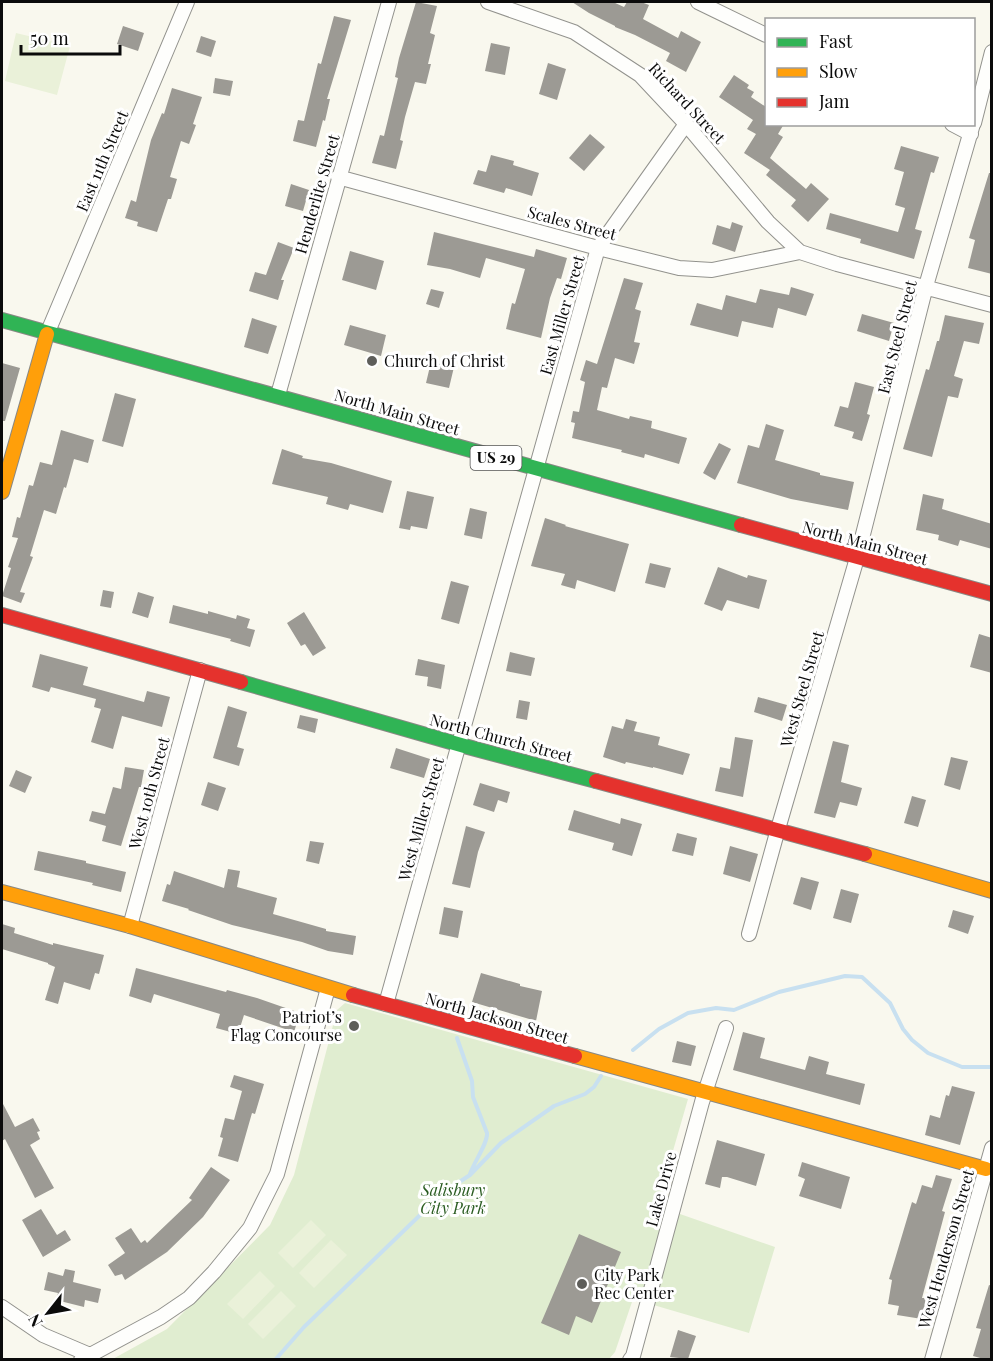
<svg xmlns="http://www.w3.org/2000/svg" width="993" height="1361" viewBox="0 0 993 1361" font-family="'Playfair Display',serif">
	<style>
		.green { fill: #e0edd0 }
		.pitch { fill: #eaf1d9 }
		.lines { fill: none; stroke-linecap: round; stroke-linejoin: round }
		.stream { stroke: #c8e0f0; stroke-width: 4 }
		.building { fill: #9c9a94 }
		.street-casing { stroke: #92928d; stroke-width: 16 }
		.fast-casing { stroke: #898884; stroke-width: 16 }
		.slow-casing { stroke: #898884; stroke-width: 16 }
		.jam-casing { stroke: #898884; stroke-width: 16 }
		.street { stroke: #fefefc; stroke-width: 14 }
		.fast { stroke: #30b455; stroke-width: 14 }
		.slow { stroke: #ff9f0a; stroke-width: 14 }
		.jam { stroke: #e5322d; stroke-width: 14 }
		.poi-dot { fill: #5e5e5a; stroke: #fff; stroke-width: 2 }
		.labels { text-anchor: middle; stroke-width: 6; stroke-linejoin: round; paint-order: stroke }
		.shield { fill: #fff; stroke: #545454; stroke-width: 1.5 }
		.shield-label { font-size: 15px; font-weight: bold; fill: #0b0b0b }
		.street-label { font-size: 16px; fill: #0b0b0b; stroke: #fff }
		.poi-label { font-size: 16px; fill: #0b0b0b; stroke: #fff; text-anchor: start }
		.park-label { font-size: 16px; font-style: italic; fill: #2a5c21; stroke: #fff }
	</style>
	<rect width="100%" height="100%" fill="#f9f8ee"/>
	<path class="green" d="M345 1003 688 1099 657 1206 775 1247 749 1333 633 1299 615 1352 609 1359 111 1360 167 1329 270 1225 294 1175 337 1010Z"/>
	<path class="pitch" d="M16 33 70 46 57 95 5 81Z
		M311 1220 326 1235 293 1268 278 1253Z
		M331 1240 347 1255 314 1288 299 1273Z
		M260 1271 275 1286 243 1319 227 1304Z
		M281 1291 296 1306 263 1339 248 1324Z"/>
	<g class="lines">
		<path class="stream" d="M457 1038 472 1081 473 1097 487 1133C488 1143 474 1162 470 1174
			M633 1050 659 1029 688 1013 716 1008 734 1010 779 992 845 976 862 977 890 1003 903 1029 912 1040 928 1053 962 1067H992
			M275 1360 304 1327 444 1192 470 1175 501 1143 554 1106 585 1094 594 1087 601 1076"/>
	</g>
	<path class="building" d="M416 2 437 6 430 33 435 35 428 64H431L426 84 415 82 405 117 400 140 403 141 396 169 372 163 380 135 384 136 398 78 395 77 399 58Z
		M572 2H613L624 7 627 2H641L649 5 643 19 678 38 681 31 701 42 686 72 666 61 670 53 635 35 615 27V26L589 13Z
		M334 16 351 20 327 99H330L325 121 323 120 316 147 293 141 298 120 304 121 318 63 321 64Z
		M123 26 144 33 138 51 117 44Z
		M201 36 216 41 211 57 196 52Z
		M491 43 510 47 505 75 485 71Z
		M548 63 566 69 557 100 539 94Z
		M734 75 749 85 747 88 754 92 751 97 766 107V124H784L778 134 783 137 770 158 806 189 811 183 829 199 808 222 791 206 796 200 766 175 770 170 744 153 756 134 747 129 753 120 719 97Z
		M215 78 233 81 230 96 213 93Z
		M172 88 202 97 193 124 196 125 189 144 181 141 170 177 177 179 171 199H168L157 232 137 226 138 222 125 218 131 200 136 202 151 140 162 113 164 114Z
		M590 134 605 147 584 171 569 158Z
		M901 146 939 157 934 173 931 172 915 229 922 231 914 259 860 243 861 239 826 229 830 213 898 232 905 208 895 205 904 172 894 169Z
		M491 155 514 161 513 165 539 173 532 196 506 188 504 193 473 184 478 170 486 172Z
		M989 173H992V274L968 268 975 240 969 238Z
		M291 184 309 190 303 211 285 206Z
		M732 222 743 226 735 252 712 244 717 225 730 229Z
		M434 232 534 257 536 249 567 258 561 279 557 278 550 298 541 338 506 329 512 303 515 304 525 269 486 258 480 278 450 269 427 265Z
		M278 242 294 248 281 280H284L278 300 249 291 255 272 266 275Z
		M350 251 384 261 376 290 342 280Z
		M624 278 643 283 635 309 641 311 634 342 640 343 634 364 615 358 607 388 602 387 597 410 629 419 630 416 652 421 651 428 687 438 679 464 645 454 644 458 621 452 622 450 572 438 575 423 571 422 573 411 579 412 585 382 580 380 586 360 597 364Z
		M791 287 814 294 806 316 778 308 773 328 742 321 738 337 690 325 697 303 722 310 726 295 756 303 760 289 789 295Z
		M431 289 444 292 439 308 426 304Z
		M862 314 894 323 889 341 857 331Z
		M945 315 984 323 979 344 964 341 954 376 963 379 958 398 948 396 932 457 903 449 926 369 929 370 937 341H939Z
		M252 318 277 326 268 354 244 347Z
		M350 325 386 335 381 356 344 345Z
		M431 362 454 367 449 388 426 383Z
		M2 363 20 368 5 421H2Z
		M855 382 874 387 867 414 870 415 862 441 852 438 854 432 834 426 840 406 848 408Z
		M115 393 136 399 123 447 102 441Z
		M766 424 784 430 775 460 820 473V475L854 482 848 510 791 499 737 483 748 445 759 448Z
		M61 430 94 440 88 463 74 459 66 488 64 487 56 514 44 510 30 556 33 557 20 592 25 593 21 603 2 596 11 568 8 567 18 538 12 537 17 517 20 518 29 485 33 486 40 462 52 465Z
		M719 443 731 449 715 480 703 473Z
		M282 449 303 456 302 458 331 463 392 481 383 513 350 504 348 510 326 504 328 497 272 484Z
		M407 491 434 497 427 529 411 526 410 530 399 528Z
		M923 494 944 499 942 509 992 524V549L960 540 958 546 938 540 939 535 916 530Z
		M470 508 487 512 482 539 464 535Z
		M545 518 566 525 565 526 629 544 615 592 577 580 575 589 561 585 565 574 531 566Z
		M650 563 671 568 665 588 645 583Z
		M718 567 747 578 748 575 767 580 759 609 727 600 722 611 704 604Z
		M451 581 469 586 459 624 441 619Z
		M103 590 114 592 111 608 100 606Z
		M138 592 154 597 148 618 132 613Z
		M173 605 208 614V611L236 619 237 615 250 619 247 628 255 630 250 647 230 641 231 639 169 623Z
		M304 612 326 648 313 656 305 644 301 646 287 623Z
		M979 634 992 638V673L970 667Z
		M510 652 535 658 531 676 506 671Z
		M40 654 88 667 83 685 144 702 147 691 170 697 162 727 122 716 113 749 91 742 101 709 94 707 96 699 51 687 49 692 32 687Z
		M418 659 445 665 441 689 427 686 428 677 415 675Z
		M758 697 787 705 782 721 754 712Z
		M519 700 530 702 527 720 516 718Z
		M228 706 247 712 237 747 244 749 239 766 213 758Z
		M300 715 318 719 315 733 297 728Z
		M626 719 637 722 634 731 660 737 658 745 690 754 683 775 653 767V768L626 762 625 764 603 757 612 726 623 729Z
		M735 737 753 740 743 797 715 791 720 767 730 769Z
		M833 741 849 745 841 782 862 788 857 806 840 802 835 818 814 813Z
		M396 748 430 759 424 778 390 768Z
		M951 757 968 761 960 790 944 785Z
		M125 767 144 770 141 787H139L121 846 102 841 106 826 89 821 92 811 105 814 113 787 121 789Z
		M16 770 32 777 25 793 9 786Z
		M208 782 226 788 218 811 201 805Z
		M480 783 510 792 507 803 498 800 494 812 473 805Z
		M912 796 926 800 918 827 904 823Z
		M574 810 620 824 621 818 642 824 632 856 612 850 614 843 568 830Z
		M466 826 485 832 478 852 470 888 452 884Z
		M677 833 697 838 693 856 672 851Z
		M310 841 324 843 319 864 306 861Z
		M730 846 758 854 750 882 723 874Z
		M38 851 86 861V863L126 872 121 892 92 885 93 883 34 870Z
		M228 869 240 871 237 887 277 898 273 914 326 929V931L356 936 353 955 328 951 302 942 232 925 188 910 189 909 162 901 167 884 170 885 174 871 224 888Z
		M801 877 819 882 811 910 793 904Z
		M841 889 859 894 851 923 833 918Z
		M444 907 463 911 458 938 439 934Z
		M953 910 974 916 968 934 948 927Z
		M2 924 15 928 14 933 53 945V943L104 955 99 974 95 973 90 990 64 982 58 1004 45 1000 55 967 48 964V963L2 949Z
		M136 968 226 992 227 990 257 998 300 1013 294 1032 244 1015 238 1034 216 1028 220 1014 154 994 151 1003 129 996Z
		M481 973 520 984V986L542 991 536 1021 472 1002Z
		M743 1032 765 1038 760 1058 805 1070 809 1056 829 1062 826 1074 865 1084 860 1105 733 1070Z
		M677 1041 696 1046 691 1066 672 1062Z
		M234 1075 264 1084 255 1114 252 1113 238 1162 218 1156 223 1138 220 1137 225 1118 234 1120 242 1091 230 1087Z
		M952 1086 975 1092 960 1145 925 1135 930 1115 940 1118 946 1095 949 1096Z
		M2 1102 15 1127 33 1118 40 1131 37 1132 40 1139 30 1145 54 1188 35 1198 5 1139 2 1141Z
		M717 1140 765 1154 756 1186 727 1177H722L720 1188 705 1184Z
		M802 1162 850 1177 841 1209 799 1196 805 1179 798 1176Z
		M211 1167 230 1180 203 1217 167 1252 125 1280 122 1274 115 1276 108 1265 125 1253 115 1238 131 1228 141 1243 145 1240 147 1243 192 1200 189 1198Z
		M936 1175 952 1179 942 1211 945 1212 922 1298H926L922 1319 897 1315 899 1306 888 1304 892 1280 889 1279 895 1259 912 1202 916 1204 922 1185 932 1188Z
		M41 1209 57 1235 65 1230 71 1240 43 1257 22 1220Z
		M579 1234 621 1252 592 1323 576 1316 569 1335 541 1323Z
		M65 1269 75 1271 73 1282 101 1289 98 1303 85 1300 84 1307 56 1300 58 1293 44 1290 48 1272 63 1276Z
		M989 1285 992 1286V1359H984L973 1356 981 1329 976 1328Z
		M678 1330 696 1336 688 1359 670 1357Z"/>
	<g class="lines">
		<g class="street-casing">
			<path id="street" d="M488 2 574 32 640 75 686 124 768 222 800 252 837 264 992 305
				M698 2 766 35
				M974 123 992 52
				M952 124 971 134
				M338 177 598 248 679 268 712 270 800 252
				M47 334 187 2
				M278 395 389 2
				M130 926 200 670
				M749 934 778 829 857 558 926 286 973 124
				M386 1004 598 248 686 124
				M2 1307 43 1335 90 1355
				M81 1360 161 1317 189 1298 214 1272 250 1228 277 1174 328 988
				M630 1360 633 1356 702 1102 726 1028
				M932 1360 992 1148"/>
		</g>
		<g class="fast-casing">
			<path id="fast" d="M2 320 741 525
				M241 682 468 747 596 781"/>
		</g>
		<g class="slow-casing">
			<path id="slow" d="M2 492 47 334
				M865 854 992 891
				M2 892 130 926 353 995
				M575 1056 986 1169"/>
		</g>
		<g class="jam-casing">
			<path id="jam" d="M741 525 992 594
				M2 615 241 682
				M596 781 865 854
				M353 995 575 1056"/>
		</g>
		<use href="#street" class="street"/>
		<use href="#fast" class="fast"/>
		<use href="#slow" class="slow"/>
		<use href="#jam" class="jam"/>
	</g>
	<g class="poi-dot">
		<circle cx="372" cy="361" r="6"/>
		<circle cx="354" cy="1026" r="6"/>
		<circle cx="582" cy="1284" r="6"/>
	</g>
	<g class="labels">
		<rect class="shield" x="470.5" y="446" width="51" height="24" rx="4.5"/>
		<g class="shield-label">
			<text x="496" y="463">US 29</text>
		</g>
		<g class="street-label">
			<text transform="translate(687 103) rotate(47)" y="6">Richard Street</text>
			<text transform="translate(102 161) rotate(-67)" y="6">East 11th Street</text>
			<text transform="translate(317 194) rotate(-74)" y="6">Henderlite Street</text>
			<text transform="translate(572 223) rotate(15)" y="6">Scales Street</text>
			<text transform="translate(562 315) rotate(-74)" y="6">East Miller Street</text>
			<text transform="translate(897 337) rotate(-76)" y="6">East Steel Street</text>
			<text transform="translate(397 412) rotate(16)" y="6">North Main Street</text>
			<text transform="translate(865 543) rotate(15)" y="6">North Main Street</text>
			<text transform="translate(802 689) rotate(-74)" y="6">West Steel Street</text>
			<text transform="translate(501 738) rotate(15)" y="6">North Church Street</text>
			<text transform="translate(149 793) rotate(-75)" y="6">West 10th Street</text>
			<text transform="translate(421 819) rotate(-74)" y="6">West Miller Street</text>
			<text transform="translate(497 1018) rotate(16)" y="6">North Jackson Street</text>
			<text transform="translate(661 1189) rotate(-75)" y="6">Lake Drive</text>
			<text transform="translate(946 1249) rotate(-74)" y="6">West Henderson Street</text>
		</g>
		<g class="poi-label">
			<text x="384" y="367">Church of Christ</text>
			<text x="342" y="1023" text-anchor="end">Patriot’s<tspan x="342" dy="18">Flag Concourse</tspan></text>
			<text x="594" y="1281">City Park<tspan x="594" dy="18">Rec Center</tspan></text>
		</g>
		<g class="park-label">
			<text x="453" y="1196">Salisbury<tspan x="453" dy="18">City Park</tspan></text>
		</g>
	</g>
	<rect width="993" height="1361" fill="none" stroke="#0b0b0b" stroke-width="6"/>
	<rect x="765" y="18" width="210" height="108" fill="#ffffff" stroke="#9d9d9d" stroke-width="1.5"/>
	<rect x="777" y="38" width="30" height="9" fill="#30b455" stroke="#9d9d9d" stroke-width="1.5"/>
	<text x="819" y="48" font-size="18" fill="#0b0b0b">Fast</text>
	<rect x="777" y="68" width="30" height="9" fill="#ff9f0a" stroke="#9d9d9d" stroke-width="1.5"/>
	<text x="819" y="78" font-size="18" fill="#0b0b0b">Slow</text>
	<rect x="777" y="98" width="30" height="9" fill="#e5322d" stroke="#9d9d9d" stroke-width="1.5"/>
	<text x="819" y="108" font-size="18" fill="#0b0b0b">Jam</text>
	<g transform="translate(48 1313) rotate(239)" stroke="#ffffff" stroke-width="4.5" paint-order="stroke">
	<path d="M0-4.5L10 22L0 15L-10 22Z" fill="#0b0b0b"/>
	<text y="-9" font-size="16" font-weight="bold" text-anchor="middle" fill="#0b0b0b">N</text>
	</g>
	<path d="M21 45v9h99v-9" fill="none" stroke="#0b0b0b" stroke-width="3"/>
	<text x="30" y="45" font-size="18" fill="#0b0b0b" stroke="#ffffff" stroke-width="4.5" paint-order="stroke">50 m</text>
</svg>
